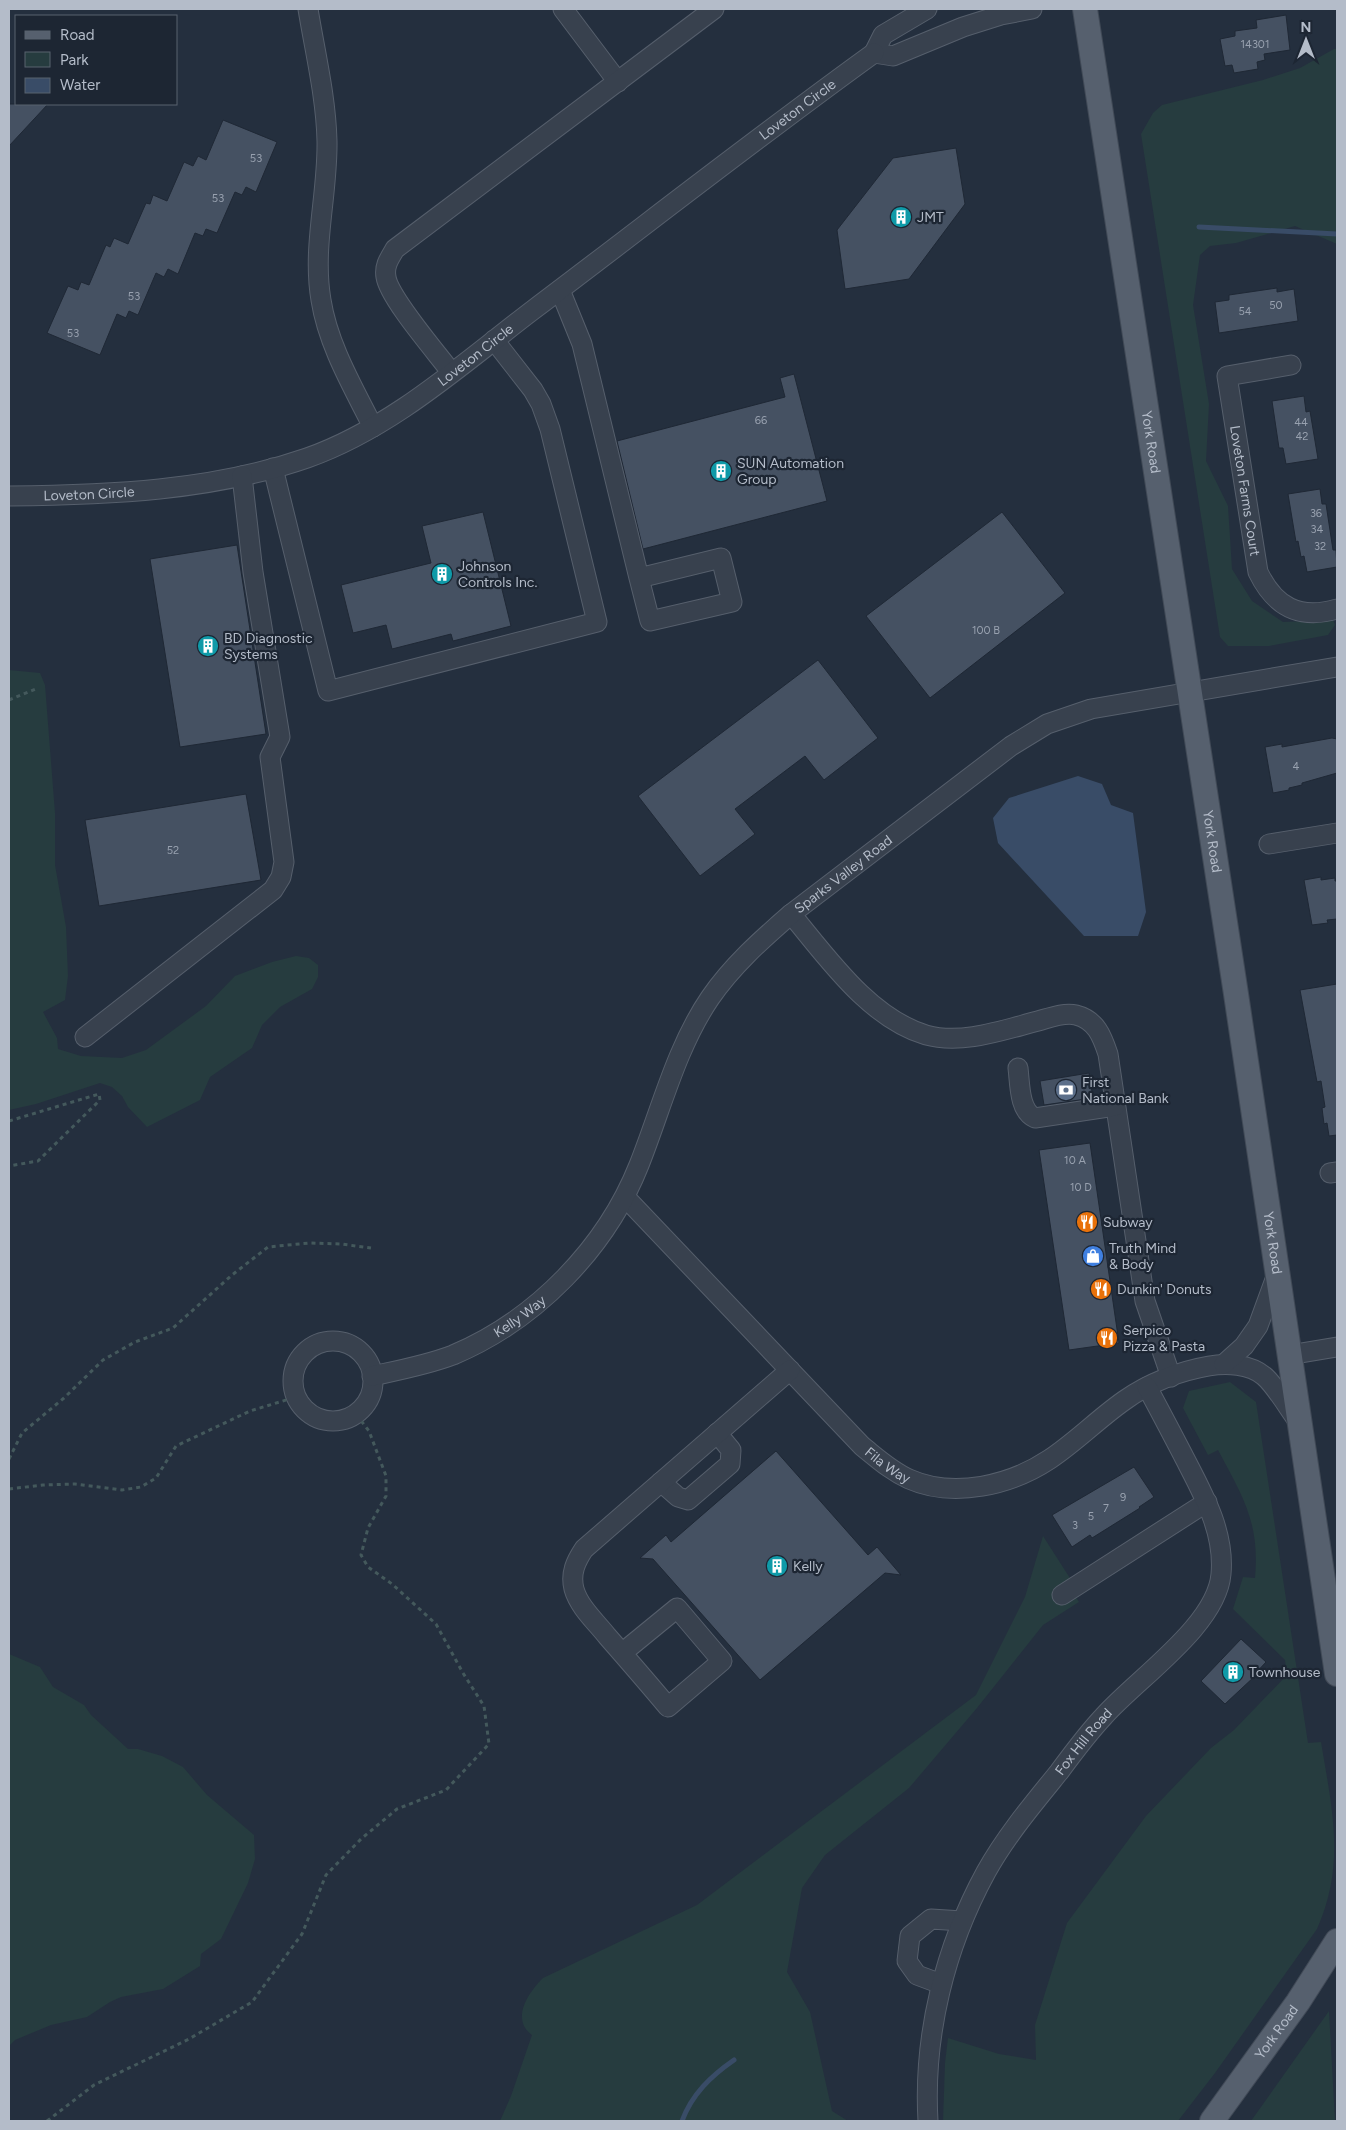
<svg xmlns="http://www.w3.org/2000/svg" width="1346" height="2130" viewBox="0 0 1346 2130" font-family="Figtree,sans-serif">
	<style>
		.green { fill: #263c3f }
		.water { fill: #394c67 }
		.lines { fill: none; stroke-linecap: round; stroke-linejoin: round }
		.stream { stroke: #394c67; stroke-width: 5 }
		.building { fill: #455162; stroke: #1f2835 }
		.minor-casing { stroke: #565f6c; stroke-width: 21 }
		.major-casing { stroke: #414a57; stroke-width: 26 }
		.path { stroke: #44595c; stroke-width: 3; stroke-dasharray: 4 4; stroke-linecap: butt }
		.minor { stroke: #38414e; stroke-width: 19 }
		.major { stroke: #56606e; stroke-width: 24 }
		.labels { text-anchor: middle; stroke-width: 4.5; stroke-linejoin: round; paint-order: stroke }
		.number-label { font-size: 11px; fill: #98a1af }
		.street-label { font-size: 14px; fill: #b4bcc9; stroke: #1d2633 }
		.poi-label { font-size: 14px; fill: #b4bcc9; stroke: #1d2633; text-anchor: start }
	</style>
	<rect width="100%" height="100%" fill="#242f3e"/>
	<path class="green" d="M1334 49H1337V244L1295 226 1236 243 1210 246 1200 255 1193 305 1209 404 1206 461 1228 506 1232 569 1252 601 1283 622 1333 620 1335 625 1328 635 1269 646H1228L1220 637 1141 134 1153 113 1162 105 1263 80 1300 68Z
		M9 670 40 673 45 685 55 813V865L66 927 68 976 65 1000 43 1012 57 1038 58 1049 81 1056 122 1058 146 1050 206 1006 235 976 272 962 296 956 309 958 318 965V977L312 989 280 1007 262 1025 252 1048 210 1077 200 1100 147 1127 128 1107 122 1096 112 1087 100 1083 36 1104 9 1110Z
		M1230 1382 1256 1402 1308 1743 1321 1742C1332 1809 1346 1864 1317 1929L1215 2073 1178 2121H943L945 2063 948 2038 999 2054 1036 2060 1035 2025 1067 1923 1146 1816 1211 1748 1234 1730 1287 1675 1285 1660 1233 1609 1243 1577 1255 1578C1260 1523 1243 1497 1218 1450L1208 1455 1183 1408 1189 1391Z
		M1043 1536 1075 1586 1071 1589 1079 1602 1043 1625 977 1708 909 1788 825 1855 802 1888 787 1972 810 2012 832 2111 848 2121H500L511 2096 532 2035C510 2019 529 1992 543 1978L697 1905 976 1695 1025 1597Z
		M9 1654 40 1667 53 1687 84 1705 91 1715 128 1749H138L162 1756 183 1767 207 1795 254 1835 255 1859 248 1883 221 1939 201 1954 200 1966 163 1989 121 1997 110 2002 87 2017 51 2025 15 2040 9 2046Z
		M1329 2011 1335 2121H1251Z"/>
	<path class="water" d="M1078 776 1102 784 1111 805 1133 813 1146 912 1138 936H1084L998 843 993 818 1009 798Z"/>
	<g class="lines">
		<path class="stream" d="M1199 227 1337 234
			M682 2121C692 2094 711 2076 734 2060"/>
	</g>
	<path class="building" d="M1286 15 1290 50 1264 54 1265 60 1257 62 1258 69 1234 73 1232 65 1225 66 1220 39 1235 36V31L1257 28 1256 20Z
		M9 104H48L9 146Z
		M223 120 277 142 256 192 246 187 242 195 235 192 217 233 206 229 203 236 195 233 178 274 168 269 164 277 156 273 138 315 129 311 126 318 117 314 100 355 47 333 68 286 78 290 81 282 89 285 106 245 110 247 114 238 128 244 146 203 150 204 153 195 167 201 184 162 193 166 198 156 206 160Z
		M956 148 965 204 909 279 845 289 837 230 893 158Z
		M1277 288V292L1294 289 1298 321 1219 333 1215 302 1229 300V295Z
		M794 374 827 501 643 549 617 441 785 397 780 378Z
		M1304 396 1306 412 1310 411 1318 459 1286 464 1283 448H1279L1272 401Z
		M1320 489 1322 504H1326L1333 550H1336L1337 567 1307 572 1304 556 1301 557 1298 541 1296 542 1288 494Z
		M483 512 511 626 453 641 451 634 392 649 386 625 353 633 341 585 431 563 422 526Z
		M1002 512 1065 593 930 698 866 616Z
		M237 545 266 734 180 747 150 559Z
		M818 660 878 738 824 780 805 756 735 809 755 834 700 876 638 796Z
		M1332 738 1337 739V773L1302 783V785L1289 788V790L1273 793 1265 747 1282 744V747Z
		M246 794 261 880 99 906 85 820Z
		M1321 877V880L1335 878V881H1337V919L1327 920 1328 923 1312 925 1304 880Z
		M1337 984V1135L1329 1136 1327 1123 1324 1124 1322 1108 1325 1107 1321 1081 1317 1082 1300 990Z
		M1089 1073 1093 1098 1044 1105 1040 1081Z
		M1090 1143 1119 1343 1069 1350 1039 1150Z
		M776 1451 868 1555 877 1547 901 1575 885 1573 760 1680 653 1559 640 1558 666 1535 671 1542Z
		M1134 1467 1154 1497 1139 1507 1140 1508 1092 1538 1090 1535 1072 1547 1052 1515Z
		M1241 1639 1266 1662 1254 1675 1255 1676 1225 1704 1201 1681Z"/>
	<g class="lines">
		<g class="minor-casing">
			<g id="minor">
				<path d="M308 9C315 52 326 97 327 141 328 194 312 247 321 300 328 345 353 387 373 427"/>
				<path d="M563 9 618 82"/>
				<path d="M927 9 883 35 874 53 893 56 963 27 1001 15 1032 9"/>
				<path d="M560 290 582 344 639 578 721 558 732 602 650 621 639 578"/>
				<path id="s1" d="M1291 365 1227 376 1258 572C1275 607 1299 620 1337 609"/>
				<path d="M451 372C437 353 389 298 386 277 384 266 389 259 395 249L714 9"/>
				<path d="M273 468 328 691 597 622 550 429 541 404 533 390 494 340"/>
				<path id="s2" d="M9 496C108 495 212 491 307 458 392 428 462 364 533 310 647 224 759 136 874 53"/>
				<path d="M1269 844 1337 833"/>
				<path d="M791 914C827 957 869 1018 926 1035 962 1045 1003 1030 1038 1021 1049 1018 1064 1012 1076 1015 1096 1020 1102 1036 1108 1054L1145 1301 1171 1377"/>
				<path d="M85 1037 273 890 281 877 284 862 270 757 280 737 253 572 242 476"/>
				<path d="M1018 1068C1020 1084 1019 1111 1035 1118L1115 1106"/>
				<path d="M1330 1173 1337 1172"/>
				<path id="s3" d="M625 1197 862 1446C877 1458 891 1471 909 1479 954 1499 1011 1485 1050 1459 1077 1441 1099 1418 1125 1400 1149 1383 1180 1371 1209 1366 1226 1363 1250 1364 1264 1376 1275 1385 1289 1409 1298 1421"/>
				<circle cx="333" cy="1381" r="40"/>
				<path d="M1289 1355 1337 1347"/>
				<path d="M1224 1364 1244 1346 1258 1326 1277 1274"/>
				<path id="s4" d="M372 1376C400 1370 427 1365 453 1355 536 1320 606 1248 639 1165 661 1110 676 1048 710 998 732 966 761 940 791 914L1011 746 1047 724 1091 709 1337 667"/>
				<path d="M661 1482 678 1497 688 1500 730 1464 731 1450 717 1433"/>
				<path d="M1062 1595 1207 1502"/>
				<path d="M622 1653 677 1608 722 1661 668 1707C648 1683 628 1660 607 1636 596 1622 579 1607 574 1589 570 1573 576 1561 584 1549L790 1370"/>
				<path d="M941 1984 917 1975 907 1961 910 1936 931 1919 962 1921"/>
				<path id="s5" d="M928 2121C923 2035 945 1947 986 1872 1006 1836 1033 1804 1059 1772 1073 1753 1088 1733 1104 1716 1138 1678 1217 1625 1221 1574 1225 1531 1202 1492 1183 1455 1171 1432 1159 1409 1147 1387"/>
			</g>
		</g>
		<g class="major-casing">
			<g id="major">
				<path id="s6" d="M1085 9 1236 994 1337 1674"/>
				<path id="s7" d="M1212 2121 1298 2002 1337 1941"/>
			</g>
		</g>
		<path class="path" d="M9 700 38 688
			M9 1121 99 1094 100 1100 38 1161 9 1166
			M9 1459 22 1433 64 1398 103 1360 135 1342 173 1328 232 1275 268 1247 309 1243 341 1244 371 1248
			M9 1489 43 1485 75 1484 122 1490 141 1487 156 1478 176 1446 250 1411 296 1397
			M47 2121 94 2085 189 2039 252 2002 302 1934 326 1875 361 1839 397 1809 446 1790 489 1744 484 1706 463 1673 436 1624 392 1584 368 1567 361 1555 368 1528 386 1496V1476L369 1431 355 1413"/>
		<use href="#minor" class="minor"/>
		<use href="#major" class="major"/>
	</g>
	<defs>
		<g id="building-disc" transform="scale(1.125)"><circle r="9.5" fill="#0f9aa8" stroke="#1d2633"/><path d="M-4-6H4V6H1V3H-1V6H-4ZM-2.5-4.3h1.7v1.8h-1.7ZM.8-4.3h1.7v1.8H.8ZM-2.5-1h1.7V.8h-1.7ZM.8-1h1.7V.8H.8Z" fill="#fff"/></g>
		<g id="bank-disc" transform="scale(1.125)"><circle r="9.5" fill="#5c6f8a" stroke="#1d2633"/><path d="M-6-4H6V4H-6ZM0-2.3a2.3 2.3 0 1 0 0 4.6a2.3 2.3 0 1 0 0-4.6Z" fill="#fff"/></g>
		<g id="restaurant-disc" transform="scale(1.125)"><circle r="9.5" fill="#e8710a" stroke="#1d2633"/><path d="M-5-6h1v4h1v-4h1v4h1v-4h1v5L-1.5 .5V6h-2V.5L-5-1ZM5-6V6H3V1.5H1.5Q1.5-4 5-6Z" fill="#fff"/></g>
		<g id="shop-disc" transform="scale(1.125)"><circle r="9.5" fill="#3f7fe0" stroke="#1d2633"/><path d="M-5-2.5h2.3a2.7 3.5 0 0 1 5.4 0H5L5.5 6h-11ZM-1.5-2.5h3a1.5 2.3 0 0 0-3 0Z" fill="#fff"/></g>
	</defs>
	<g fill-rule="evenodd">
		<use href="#building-disc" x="901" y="217"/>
		<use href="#building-disc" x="721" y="471"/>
		<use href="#building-disc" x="442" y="574"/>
		<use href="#building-disc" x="208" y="646"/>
		<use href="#bank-disc" x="1066" y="1090"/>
		<use href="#restaurant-disc" x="1087" y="1222"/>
		<use href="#shop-disc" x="1093" y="1256"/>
		<use href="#restaurant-disc" x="1101" y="1289"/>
		<use href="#restaurant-disc" x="1107" y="1338"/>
		<use href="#building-disc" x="777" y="1566"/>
		<use href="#building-disc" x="1233" y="1672"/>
	</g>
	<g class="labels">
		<g class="number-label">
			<text x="1255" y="48">14301</text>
			<text x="256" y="162">53</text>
			<text x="218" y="202">53</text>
			<text x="134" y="300">53</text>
			<text x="1276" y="309">50</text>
			<text x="1245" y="315">54</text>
			<text x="73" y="337">53</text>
			<text x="761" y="424">66</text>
			<text x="1301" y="426">44</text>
			<text x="1302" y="440">42</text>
			<text x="1316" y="517">36</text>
			<text x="1317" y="533">34</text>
			<text x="1320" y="550">32</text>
			<text x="986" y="634">100 B</text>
			<text x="1296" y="770">4</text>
			<text x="173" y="854">52</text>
			<text x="1075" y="1164">10 A</text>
			<text x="1081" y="1191">10 D</text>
			<text x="1123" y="1501">9</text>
			<text x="1106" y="1512">7</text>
			<text x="1091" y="1520">5</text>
			<text x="1075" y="1529">3</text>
		</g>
		<g class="street-label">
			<text dy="5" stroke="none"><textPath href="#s2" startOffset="905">Loveton Circle</textPath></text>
			<text dy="5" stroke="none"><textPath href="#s2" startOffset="500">Loveton Circle</textPath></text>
			<text dy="5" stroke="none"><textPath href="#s6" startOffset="438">York Road</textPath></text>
			<text dy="5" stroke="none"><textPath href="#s1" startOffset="181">Loveton Farms Court</textPath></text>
			<text dy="5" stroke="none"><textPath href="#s2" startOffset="80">Loveton Circle</textPath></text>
			<text dy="5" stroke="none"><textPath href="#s6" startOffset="842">York Road</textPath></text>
			<text dy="5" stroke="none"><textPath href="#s4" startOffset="721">Sparks Valley Road</textPath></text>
			<text dy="5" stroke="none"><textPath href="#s6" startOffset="1248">York Road</textPath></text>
			<text dy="5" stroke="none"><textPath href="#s4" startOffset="161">Kelly Way</textPath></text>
			<text dy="5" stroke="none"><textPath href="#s3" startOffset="376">Fila Way</textPath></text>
			<text dy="5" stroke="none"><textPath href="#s5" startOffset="422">Fox Hill Road</textPath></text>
			<text dy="5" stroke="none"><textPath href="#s7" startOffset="110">York Road</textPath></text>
		</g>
		<g class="poi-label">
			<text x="917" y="222">JMT</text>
			<text x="737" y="468">SUN Automation<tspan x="737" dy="16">Group</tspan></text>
			<text x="458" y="571">Johnson<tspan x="458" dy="16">Controls Inc.</tspan></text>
			<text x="224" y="643">BD Diagnostic<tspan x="224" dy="16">Systems</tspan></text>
			<text x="1082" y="1087">First<tspan x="1082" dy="16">National Bank</tspan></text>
			<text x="1103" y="1227">Subway</text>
			<text x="1109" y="1253">Truth Mind<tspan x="1109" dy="16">&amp; Body</tspan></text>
			<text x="1117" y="1294">Dunkin' Donuts</text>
			<text x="1123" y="1335">Serpico<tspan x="1123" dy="16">Pizza &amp; Pasta</tspan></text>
			<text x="793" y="1571">Kelly</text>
			<text x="1249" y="1677">Townhouse</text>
		</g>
	</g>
	<rect width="1346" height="2130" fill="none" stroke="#b4bcc9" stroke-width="20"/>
	<rect x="15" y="15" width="162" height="90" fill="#1d2633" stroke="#59626f"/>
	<rect x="25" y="31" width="25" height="8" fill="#56606e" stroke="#59626f"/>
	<text x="60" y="40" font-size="15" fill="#b4bcc9">Road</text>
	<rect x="25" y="52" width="25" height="15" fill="#263c3f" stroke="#59626f"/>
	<text x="60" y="65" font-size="15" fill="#b4bcc9">Park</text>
	<rect x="25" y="78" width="25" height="15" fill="#394c67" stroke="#59626f"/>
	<text x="60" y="90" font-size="15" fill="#b4bcc9">Water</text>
	<g transform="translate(1306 40)" stroke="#1d2633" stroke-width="4" paint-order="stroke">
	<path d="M0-4L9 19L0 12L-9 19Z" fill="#b4bcc9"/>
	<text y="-8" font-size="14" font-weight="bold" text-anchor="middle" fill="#b4bcc9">N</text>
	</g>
</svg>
